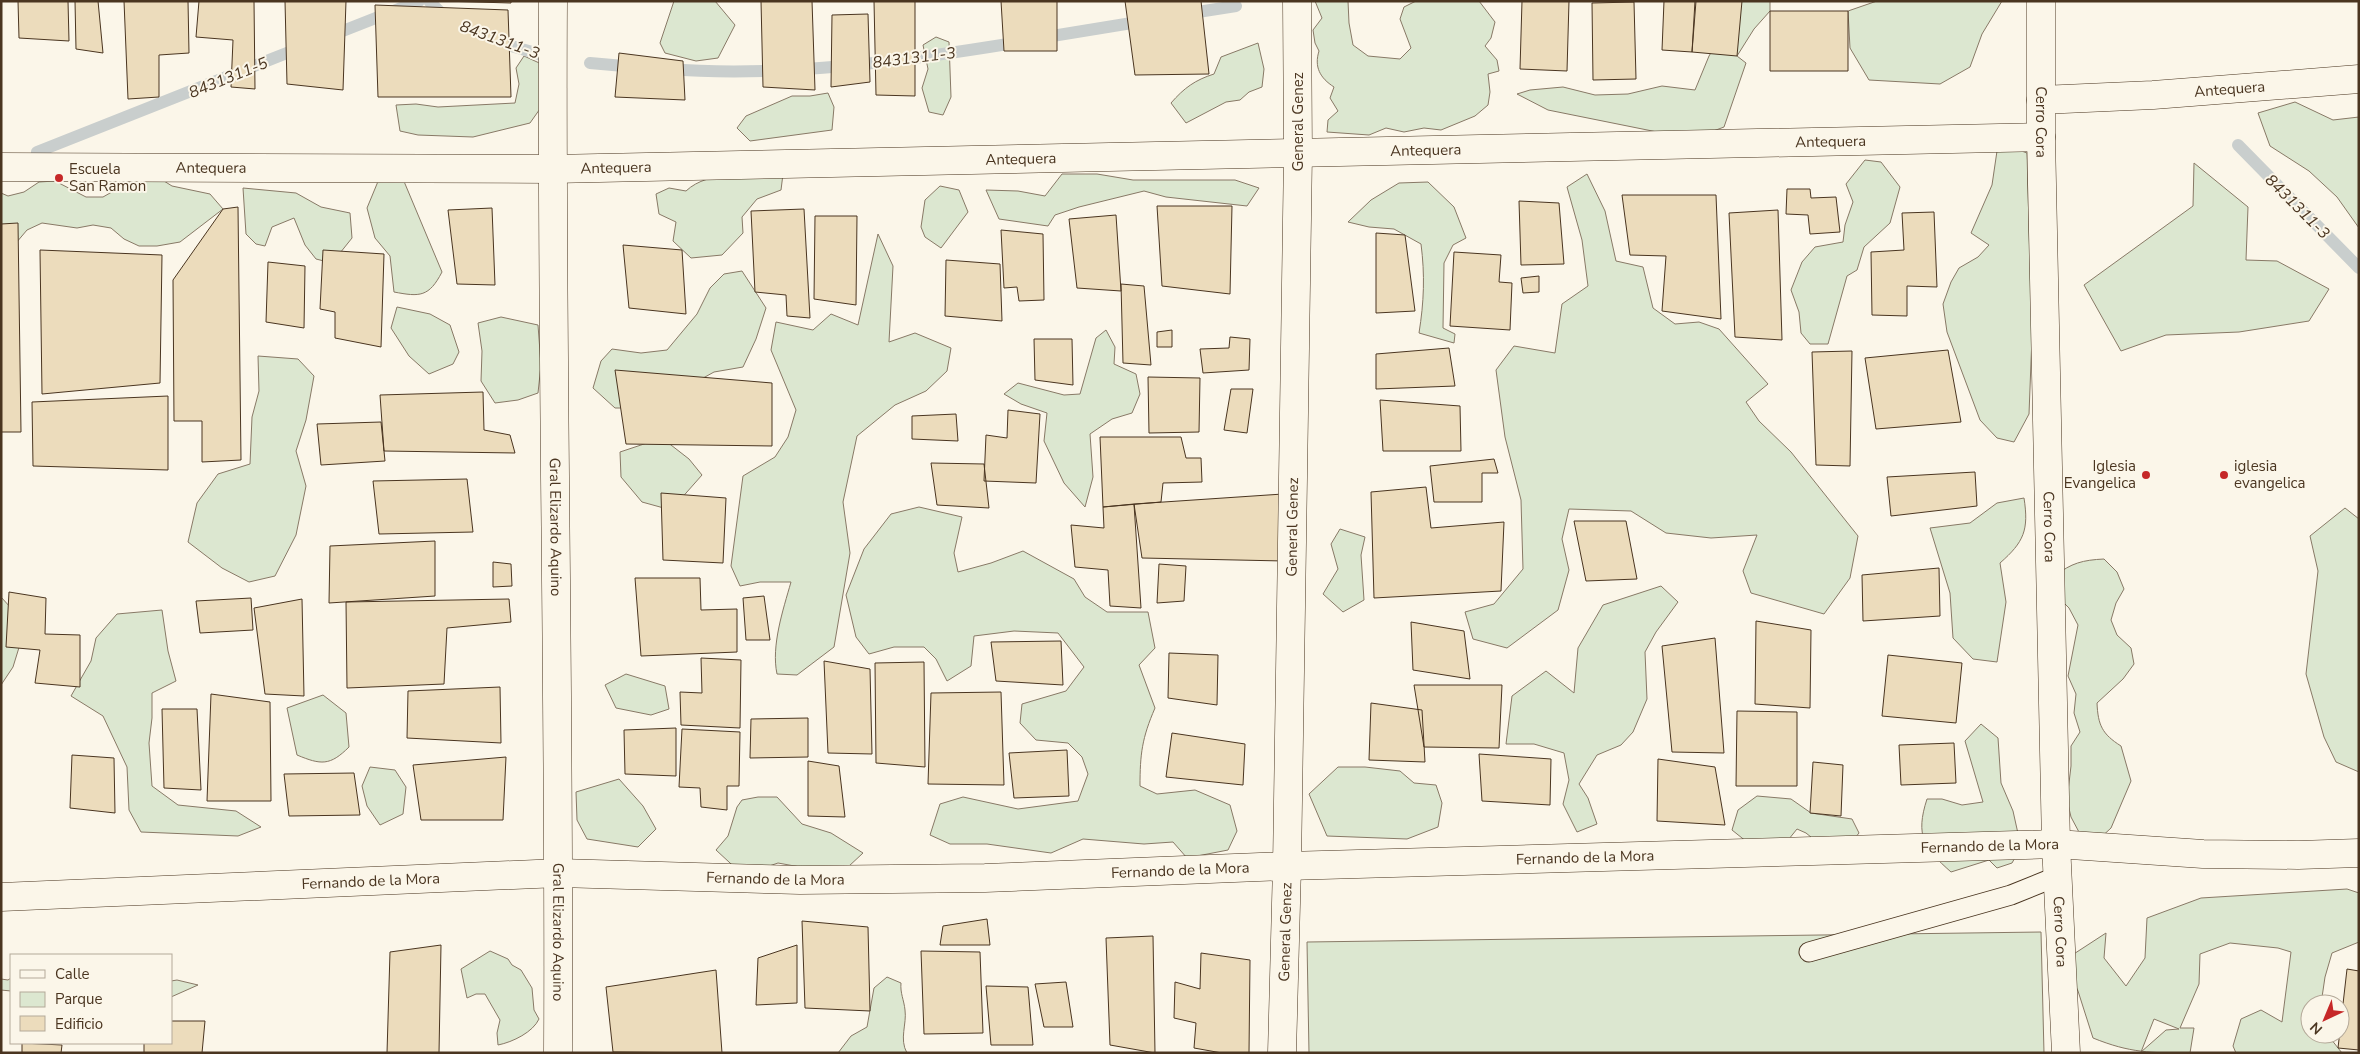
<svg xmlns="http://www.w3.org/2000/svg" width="2360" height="1054" viewBox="0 0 2360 1054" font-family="'Nunito Sans',sans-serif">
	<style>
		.green { fill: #dce7d0; stroke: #887966; fill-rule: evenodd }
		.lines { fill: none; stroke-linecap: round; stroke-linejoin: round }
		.stream { stroke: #c9cecd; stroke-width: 12 }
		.building { fill: #ecdcbc; stroke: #4a3520 }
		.lane-casing { stroke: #4a3520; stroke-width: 21 }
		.street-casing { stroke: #4a3520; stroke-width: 29 }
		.lane { stroke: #fbf6e9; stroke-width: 19 }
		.street { stroke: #fbf6e9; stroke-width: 28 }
		.poi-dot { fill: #c62828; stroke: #fbf6e9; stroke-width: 2 }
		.labels { text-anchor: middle; stroke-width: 4; stroke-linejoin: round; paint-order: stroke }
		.street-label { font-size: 15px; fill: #4a3520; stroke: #fbf6e9 }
		.poi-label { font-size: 15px; fill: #4a3520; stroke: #fbf6e9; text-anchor: start }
		.water-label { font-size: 16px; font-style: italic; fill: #4a3520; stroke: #fbf6e9 }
	</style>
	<rect width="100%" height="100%" fill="#fbf6e9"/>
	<path class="green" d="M674 1H715L735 25 718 58 696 61 665 53 660 43Z
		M1315 1H1348L1349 23 1353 45 1368 56 1400 59 1411 48 1400 19 1404 7 1416 1H1479L1495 22 1491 38 1485 46 1497 60 1499 71 1488 74 1490 92 1488 105 1475 116 1441 130 1424 128 1404 132 1386 128 1369 135 1327 132 1328 120 1338 111 1330 98 1334 87C1320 78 1314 67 1319 51L1315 43 1313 30 1322 18Z
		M1742 1H1770V11L1754 29 1737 56 1746 63 1724 127 1692 139 1548 110 1517 94 1530 90 1563 87 1595 95 1628 94 1662 86 1695 90 1709 56Z
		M1877 1H2002L1982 34 1970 67 1940 84 1869 80 1850 48 1848 11Z
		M936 37 949 42 951 97 943 115 929 112 922 88 928 69 923 45Z
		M1258 43 1264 69 1262 87 1249 92 1240 100 1226 102 1186 123 1171 103C1184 88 1195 80 1214 74L1221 57Z
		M524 56 548 67 542 106 530 123 473 137 418 135 400 131 396 105 416 104 438 107 515 103 519 84 516 68Z
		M828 93 834 107 832 130 750 141 737 128 746 116 792 96H810Z
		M2295 102 2333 120 2359 117V228L2337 197 2309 171 2270 146 2258 113Z
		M2008 146 2027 153 2032 336 2029 414 2014 442 1997 438 1980 420 1947 332 1943 304 1951 282 1959 268 1978 257 1989 245 1971 233 1992 185 1997 151Z
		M1865 160 1881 162 1900 187 1890 223 1864 247 1857 270 1847 276 1828 344H1810L1801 333 1799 312 1791 290 1802 262 1815 247 1843 242 1845 225 1853 202 1846 184Z
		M2194 163 2248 207 2246 260 2277 261 2329 289 2309 321 2239 332 2166 335 2121 351 2084 285 2193 206Z
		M783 174 781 190 757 199 742 217 743 233 722 255 691 258 673 241 676 222 659 214 656 194 669 188 686 191C709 169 753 176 783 174Z
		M1062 174H1097L1133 180H1235L1259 188 1247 206 1166 197 1144 191 1079 207 1055 215 1048 226 999 219 986 190 1018 191 1045 196Z
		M1587 174 1605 211 1616 261 1643 267 1653 308 1675 324 1699 322 1719 329 1768 384 1746 402 1759 421 1791 452 1858 536 1850 578 1824 614 1751 593 1743 571 1757 535 1711 538 1666 533 1631 511 1569 509 1562 539 1569 570 1558 610 1507 648 1473 639 1465 612 1494 604 1523 569 1521 500 1505 437 1496 370 1514 346 1555 353 1562 304 1588 286 1582 240 1567 187Z
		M156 176 172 186 210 194 223 209 180 242 157 246H139L124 239 111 228 93 225 77 228 42 223 27 230 16 243 1 246V193L8 196 24 192 39 182 55 181 86 197H103L133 180Z
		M379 179H403L442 272C429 297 420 297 394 292L390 256 375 238 367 208Z
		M1428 182 1454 207 1466 238 1453 245 1444 263 1443 328 1455 334 1454 343 1419 333C1424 302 1425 275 1421 244L1394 229 1369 227 1348 222 1371 200 1399 183Z
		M940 186 959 190 968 212 941 248 925 237 921 227 925 200Z
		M243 188 296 193 321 207 350 213 352 238 332 263 316 259 305 245 294 218 272 227 265 246 256 244 246 234Z
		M878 234 893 266 889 342 915 333 951 348 947 371 926 391 895 405 857 436 843 502 850 553 834 647 797 675 777 674C771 646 783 610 791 582H760L740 586 731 566 743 476 775 457 788 437 796 410 771 350 776 322 813 330 831 314 858 325Z
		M742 271 766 308 756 339 743 367 714 372 649 408H615L593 388 601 361 612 349 641 353 667 350 697 314 710 288 724 274Z
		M397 307 430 314 450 325 459 352 453 364 429 374 409 356 391 328Z
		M501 317 538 325 541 365 538 393 518 400 495 403 481 381 482 351 478 323Z
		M1106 330 1115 347 1114 364 1136 374 1140 394 1132 413 1112 419 1090 434 1093 477 1085 507 1064 483 1044 441 1047 413 1021 404 1004 394 1018 383 1064 395 1080 394 1096 338Z
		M258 356 298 359 314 376 306 420 296 451 306 486 296 535 275 576 249 582 222 568 188 542 197 503 218 474 250 464 252 417 259 391Z
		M662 438 689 459 702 475 671 510 642 502 621 477 620 452Z
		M2024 498C2029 530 2024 542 2000 563L2006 602 1997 662 1973 659 1953 638 1950 593 1930 528 1970 523 1997 503Z
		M919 507 962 517 954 553 958 572 991 563 1023 551 1074 579 1085 597 1107 612H1148L1155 648 1139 665 1155 708C1142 738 1140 754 1140 786L1157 794 1195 790 1230 805 1237 831 1228 850 1187 858 1173 842 1144 844 1083 839 1051 853 987 844H950L930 835 940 804 963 797 1018 809 1078 801 1088 774 1082 757 1068 743 1036 740 1020 723 1022 704 1066 691 1084 667 1058 633 1014 631 974 636 971 666 947 681 936 659 924 647H894L869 654 856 637 846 595 864 549 891 514Z
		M2345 508 2359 519V772L2336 762 2324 737 2306 674 2318 571 2310 536Z
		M1340 529 1365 537 1361 555 1364 600 1343 612 1323 594 1338 569 1331 544Z
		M2104 559 2117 572 2124 589 2116 603 2111 620 2117 635 2131 648 2134 664 2123 679 2097 703C2098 725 2102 734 2121 746L2131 781 2111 828 2097 841 2080 834 2071 817 2067 800 2071 766V746L2080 732 2074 713 2076 694 2068 676 2078 625 2069 608 2056 595 2055 576C2071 563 2083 560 2104 559Z
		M1661 586 1678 602 1656 632 1645 652 1647 699 1633 732 1621 745 1597 755 1579 784 1588 798 1597 824 1577 832 1563 804 1569 780 1564 753 1534 744H1506L1512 696 1546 671 1574 693 1578 648 1603 605Z
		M1 597 11 608 21 641 13 667 1 685Z
		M162 610 168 651 176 681 152 693V718L149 743 152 786 178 805 236 811 261 827 238 836 141 832 129 810 127 767 103 716 71 696 91 661 96 638 117 614Z
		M626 674 665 686 669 709 651 715 616 708 605 685Z
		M323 695 346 713 349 747C330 766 321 765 297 755L287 708Z
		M1981 724 1998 738 2001 783 2013 811 2021 847 2012 863 1997 868 1989 860 1951 872C1924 848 1915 836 1927 799H1942L1962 805 1983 802 1965 741Z
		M370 767 395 770 406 787 403 814 380 825 367 806 362 786Z
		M1338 767H1365L1400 771 1414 783 1436 785 1442 803 1438 827 1407 839 1327 836 1309 794Z
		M619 779 643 806 656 829 638 847 587 839 577 820 576 792Z
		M1757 796 1791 799 1811 813 1852 819 1859 833 1850 844 1828 851 1806 833 1797 829 1776 855 1752 846 1732 830 1738 810Z
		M758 797H777L802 824 831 833 863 853 848 867 811 869 778 863 743 875 716 850 728 836 737 807 742 800Z
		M2347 889 2359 893V942L2332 953 2325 977 2321 1004H2310V1034H2327L2342 1053H2236L2233 1046 2241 1019 2261 1010 2282 1022 2291 952 2278 948 2230 943 2200 954 2199 984 2180 1028H2194L2190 1053C2151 1053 2130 1053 2093 1038L2078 991 2063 961 2106 933 2104 958 2126 986 2145 958 2147 918 2201 898ZM2154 1019 2179 1029 2166 1030 2141 1052Z
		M2041 932 2044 1053H1309L1307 942Z
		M490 951 508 959 512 965 521 970 532 988 534 1010 539 1019C533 1032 513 1042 498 1045L497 1033 500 1020 485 994H476L467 998 461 969Z
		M887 977 901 983C900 993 904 1000 905 1010 907 1024 899 1039 907 1053H838L851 1036 867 1027 874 988Z
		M11 978V991L1 990V979L8 980Z
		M177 980 198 985 171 997V981Z"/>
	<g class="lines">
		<path class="stream" d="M429 1 445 17
			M1185 14 1236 6
			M330 36 419 1
			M1040 38 1144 21
			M494 41 549 57
			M590 63 635 67
			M667 69C785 78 904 61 1020 42
			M2238 145 2359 268
			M37 152 302 47"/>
	</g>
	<path class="building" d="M18 1H68L69 41 19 38Z
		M75 1H98L103 53 76 49Z
		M124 1H188L189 53 159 55V97L128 99Z
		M199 1H254L255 89 231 87 233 40 196 37Z
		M285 1H346L343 90 287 84Z
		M441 1H511V3Z
		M761 1H812L815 90 763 87Z
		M874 1H915V96L876 95Z
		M1001 1H1057V51H1004Z
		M1125 1H1201L1209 74 1135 75Z
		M1522 1H1569L1567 71 1520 69Z
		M1664 1H1695L1692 52 1662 50Z
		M1696 1H1742L1737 56 1692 52Z
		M1634 2 1636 79 1593 80 1592 3Z
		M375 5 508 10 511 97H378Z
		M1770 11H1848V71H1770Z
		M868 14 870 82 831 87 832 15Z
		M619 53 683 61 685 100 615 97Z
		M1787 189H1810L1811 198 1836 197 1840 232 1810 234 1808 215 1786 214Z
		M1622 195H1716L1721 319 1662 311 1666 256 1630 255Z
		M1519 201 1559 203 1564 264 1521 265Z
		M1157 206H1232L1230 294 1162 286Z
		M238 207 241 460 202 462V421H174L173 280 223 209Z
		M492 208 495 285 457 284 448 210Z
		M804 209 810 318 787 316 786 295 755 292 751 211Z
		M1778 210 1782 340 1735 337 1729 213Z
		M1934 212 1937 287 1907 286V316L1872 315 1871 252 1904 250 1902 213Z
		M1116 215 1121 291 1077 288 1069 219Z
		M815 216H857L856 305 814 299Z
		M18 223 21 432H1V224Z
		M1001 230 1043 234 1044 300 1019 301 1017 287 1004 288Z
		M1376 233 1405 235 1415 311 1376 313Z
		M623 245 682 250 686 314 629 308Z
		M40 250 162 255 160 383 42 394Z
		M323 250 384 254 381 347 335 338V312L320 309Z
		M1454 252 1501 255 1499 282 1512 283 1510 330 1450 326Z
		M946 260 1000 264 1002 321 945 316Z
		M268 262 305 266 304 328 266 322Z
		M1539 276V292L1523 293 1521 278Z
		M1121 284 1144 286 1151 365 1123 363Z
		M1172 330V347H1157V332Z
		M1230 337 1250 339 1249 370 1203 373 1200 349 1229 348Z
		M1034 339H1072L1073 385 1035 380Z
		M1449 348 1455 386 1376 389V354Z
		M1948 350 1961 422 1876 429 1865 358Z
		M1852 351 1850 466 1816 465 1812 352Z
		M615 370 772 383V446L626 444Z
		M1148 377 1200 378 1199 432 1149 433Z
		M1231 389H1253L1247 433 1224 430Z
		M483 392 484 430 510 435 515 453 384 451 380 395Z
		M168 396V470L33 466 32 402Z
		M1380 400 1460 406 1461 451H1383Z
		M1008 410 1040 414 1036 483 984 481 986 435 1007 438Z
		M956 414 958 441 912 439V416Z
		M381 422 385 461 321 465 317 424Z
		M1100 437H1181L1186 458H1201L1202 482 1163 483 1161 502 1103 507Z
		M1494 459 1498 473H1482V502H1434L1430 466Z
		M931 463 984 464 989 508 937 505Z
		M1975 472 1977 506 1891 516 1887 477Z
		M467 479 473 532 379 534 373 481Z
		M1426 487 1431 528 1504 522 1501 591 1374 598 1371 492Z
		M661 493 726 498 723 563 663 560Z
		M1283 494 1284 561 1142 558 1134 504Z
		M1134 504 1141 608 1110 606 1108 570 1075 567 1071 525 1104 528 1103 507Z
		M1574 521H1626L1637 579 1586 581Z
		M435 541V596L329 603 330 546Z
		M493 562 511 564 512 586 493 587Z
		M1159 564 1186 566 1184 601 1157 603Z
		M1939 568 1940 616 1863 621 1862 575Z
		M635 578H700L701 610 737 609V652L641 656Z
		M9 592 46 598 45 634 80 635V687L35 683 40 650 6 647Z
		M764 596 770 640H746L743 598Z
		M251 598 253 630 200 633 196 601Z
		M302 599 304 696 265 694 254 608Z
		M509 599 511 622 447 628 444 684 347 688 346 602Z
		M1756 621 1811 630 1810 708 1755 704Z
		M1411 622 1464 631 1470 679 1413 670Z
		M1715 638 1724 753 1672 752 1662 646Z
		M1061 641 1063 685 996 681 991 642Z
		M1169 653 1218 655 1217 705 1168 698Z
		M1888 655 1962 663 1956 723 1882 716Z
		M701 658 741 660 740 728 681 725 680 692 702 693Z
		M824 661 870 669 872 754 828 753Z
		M924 662 925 767 876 763 875 663Z
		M1414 685H1502L1499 748 1424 747Z
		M500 687 501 743 407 738 408 691Z
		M1001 692 1004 785 928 784 931 693Z
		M211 694 270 702 271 801H207Z
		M1371 703 1422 710 1425 762 1369 760Z
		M162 709H197L201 790 164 788Z
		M1737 711 1797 712V786H1736Z
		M808 718V757L750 758 751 719Z
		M676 728V776L625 774 624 730Z
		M682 729 740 732 739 786H727V810L701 807 700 788 679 787Z
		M1172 733 1245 744 1243 785 1166 777Z
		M1954 743 1956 783 1901 785 1899 745Z
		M1067 750 1069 796 1014 798 1009 753Z
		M1479 754 1551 759 1550 805 1482 801Z
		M72 755 114 758 115 813 70 808Z
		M506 757 503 820H421L413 765Z
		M1658 759 1715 767 1725 825 1657 821Z
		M808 761 839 766 845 817 808 816Z
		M1813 762 1843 765 1841 816 1810 813Z
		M354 773 360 815 289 816 284 774Z
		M987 919 990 945H940L943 926Z
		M802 921 868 927 870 1011 805 1008Z
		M1153 936 1155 1053 1110 1045 1106 938Z
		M441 945 439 1053H387L390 952Z
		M797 945V1003L756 1005 758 958Z
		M921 951 980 952 983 1033 924 1034Z
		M1201 953 1250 960 1249 1053H1222L1194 1048 1196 1023 1174 1018 1175 982 1200 989Z
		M2347 969 2359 971V1050L2338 1048Z
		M716 970 722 1053 613 1052 606 987Z
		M1066 982 1073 1027H1044L1035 984Z
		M986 986 1028 987 1033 1045H991Z
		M171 1021H205L202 1053H144V1043H171Z
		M22 1043 62 1045 61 1053H22Z"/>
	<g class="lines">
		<g class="lane-casing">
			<path id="lane" d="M1809 952 2011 895 2058 876"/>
		</g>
		<g class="street-casing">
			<g id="street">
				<path id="s1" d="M553 1C551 352 560 702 558 1053"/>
				<path id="s2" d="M2041 1V137L2056 844 2066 1053"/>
				<path id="s3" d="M2041 100 2153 95 2359 79"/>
				<path id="s4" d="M1 167 552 169 2041 137"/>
				<path id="s5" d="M1 897 559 873 800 880 985 878 1287 866 2056 844 2203 854 2298 855 2359 853"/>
				<path id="s6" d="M1282 1053 1287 866 1298 154 1297 1"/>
			</g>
		</g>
		<use href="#lane" class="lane"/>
		<use href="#street" class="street"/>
	</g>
	<g class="poi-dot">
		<circle cx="59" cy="178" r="5"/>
		<circle cx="2146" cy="475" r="5"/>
		<circle cx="2224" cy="475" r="5"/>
	</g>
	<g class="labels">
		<g class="street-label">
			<text dy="5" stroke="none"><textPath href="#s3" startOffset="189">Antequera</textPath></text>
			<text transform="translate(1298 122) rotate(-90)" y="5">General Genez</text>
			<text dy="5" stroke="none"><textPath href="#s2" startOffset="121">Cerro Cora</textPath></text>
			<text dy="5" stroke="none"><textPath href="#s4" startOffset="1830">Antequera</textPath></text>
			<text dy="5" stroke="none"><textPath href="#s4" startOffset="1425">Antequera</textPath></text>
			<text dy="5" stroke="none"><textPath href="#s4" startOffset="1020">Antequera</textPath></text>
			<text dy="5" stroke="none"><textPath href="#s4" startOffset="615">Antequera</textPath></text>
			<text dy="5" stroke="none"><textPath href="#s4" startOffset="210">Antequera</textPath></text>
			<text dy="5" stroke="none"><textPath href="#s1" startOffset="526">Gral Elizardo Aquino</textPath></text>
			<text dy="5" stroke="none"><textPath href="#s6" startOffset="526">General Genez</textPath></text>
			<text dy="5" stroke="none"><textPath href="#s2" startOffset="526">Cerro Cora</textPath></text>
			<text dy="5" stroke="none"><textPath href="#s5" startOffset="1990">Fernando de la Mora</textPath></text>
			<text dy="5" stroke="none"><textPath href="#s5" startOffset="1585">Fernando de la Mora</textPath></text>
			<text dy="5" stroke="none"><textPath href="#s5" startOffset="1180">Fernando de la Mora</textPath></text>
			<text dy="5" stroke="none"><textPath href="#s5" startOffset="775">Fernando de la Mora</textPath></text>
			<text dy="5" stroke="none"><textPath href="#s5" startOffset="370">Fernando de la Mora</textPath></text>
			<text dy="5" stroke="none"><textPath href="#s1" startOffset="931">Gral Elizardo Aquino</textPath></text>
			<text dy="5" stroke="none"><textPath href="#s6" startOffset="121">General Genez</textPath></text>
			<text dy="5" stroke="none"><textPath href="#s2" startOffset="931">Cerro Cora</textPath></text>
		</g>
		<g class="poi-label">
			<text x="69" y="174">Escuela<tspan x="69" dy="17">San Ramon</tspan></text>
			<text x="2136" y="471" text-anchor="end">Iglesia<tspan x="2136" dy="17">Evangelica</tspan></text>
			<text x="2234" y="471">iglesia<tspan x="2234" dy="17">evangelica</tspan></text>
		</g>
		<g class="water-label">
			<text transform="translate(500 39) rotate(20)" y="6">8431311-3</text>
			<text transform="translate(914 57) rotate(-7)" y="6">8431311-3</text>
			<text transform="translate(228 77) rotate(-22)" y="6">8431311-5</text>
			<text transform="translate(2298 206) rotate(45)" y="6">8431311-3</text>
		</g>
	</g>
	<rect width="2360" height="1054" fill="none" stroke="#4a3520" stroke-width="5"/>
	<rect x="10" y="954" width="162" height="90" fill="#fbf6e9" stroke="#b4a999"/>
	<rect x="20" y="970" width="25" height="8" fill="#fbf6e9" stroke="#b4a999"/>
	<text x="55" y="979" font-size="15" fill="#4a3520">Calle</text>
	<rect x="20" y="992" width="25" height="15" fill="#dce7d0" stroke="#b4a999"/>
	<text x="55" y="1004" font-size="15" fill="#4a3520">Parque</text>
	<rect x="20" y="1016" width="25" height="15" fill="#ecdcbc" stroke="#b4a999"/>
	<text x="55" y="1029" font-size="15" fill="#4a3520">Edificio</text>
	<g transform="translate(2325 1019) rotate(224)"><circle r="24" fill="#fbf6e9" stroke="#b4a999"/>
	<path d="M0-4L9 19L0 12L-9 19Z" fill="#c62828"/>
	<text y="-8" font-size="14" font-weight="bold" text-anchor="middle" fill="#4a3520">N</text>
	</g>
</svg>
